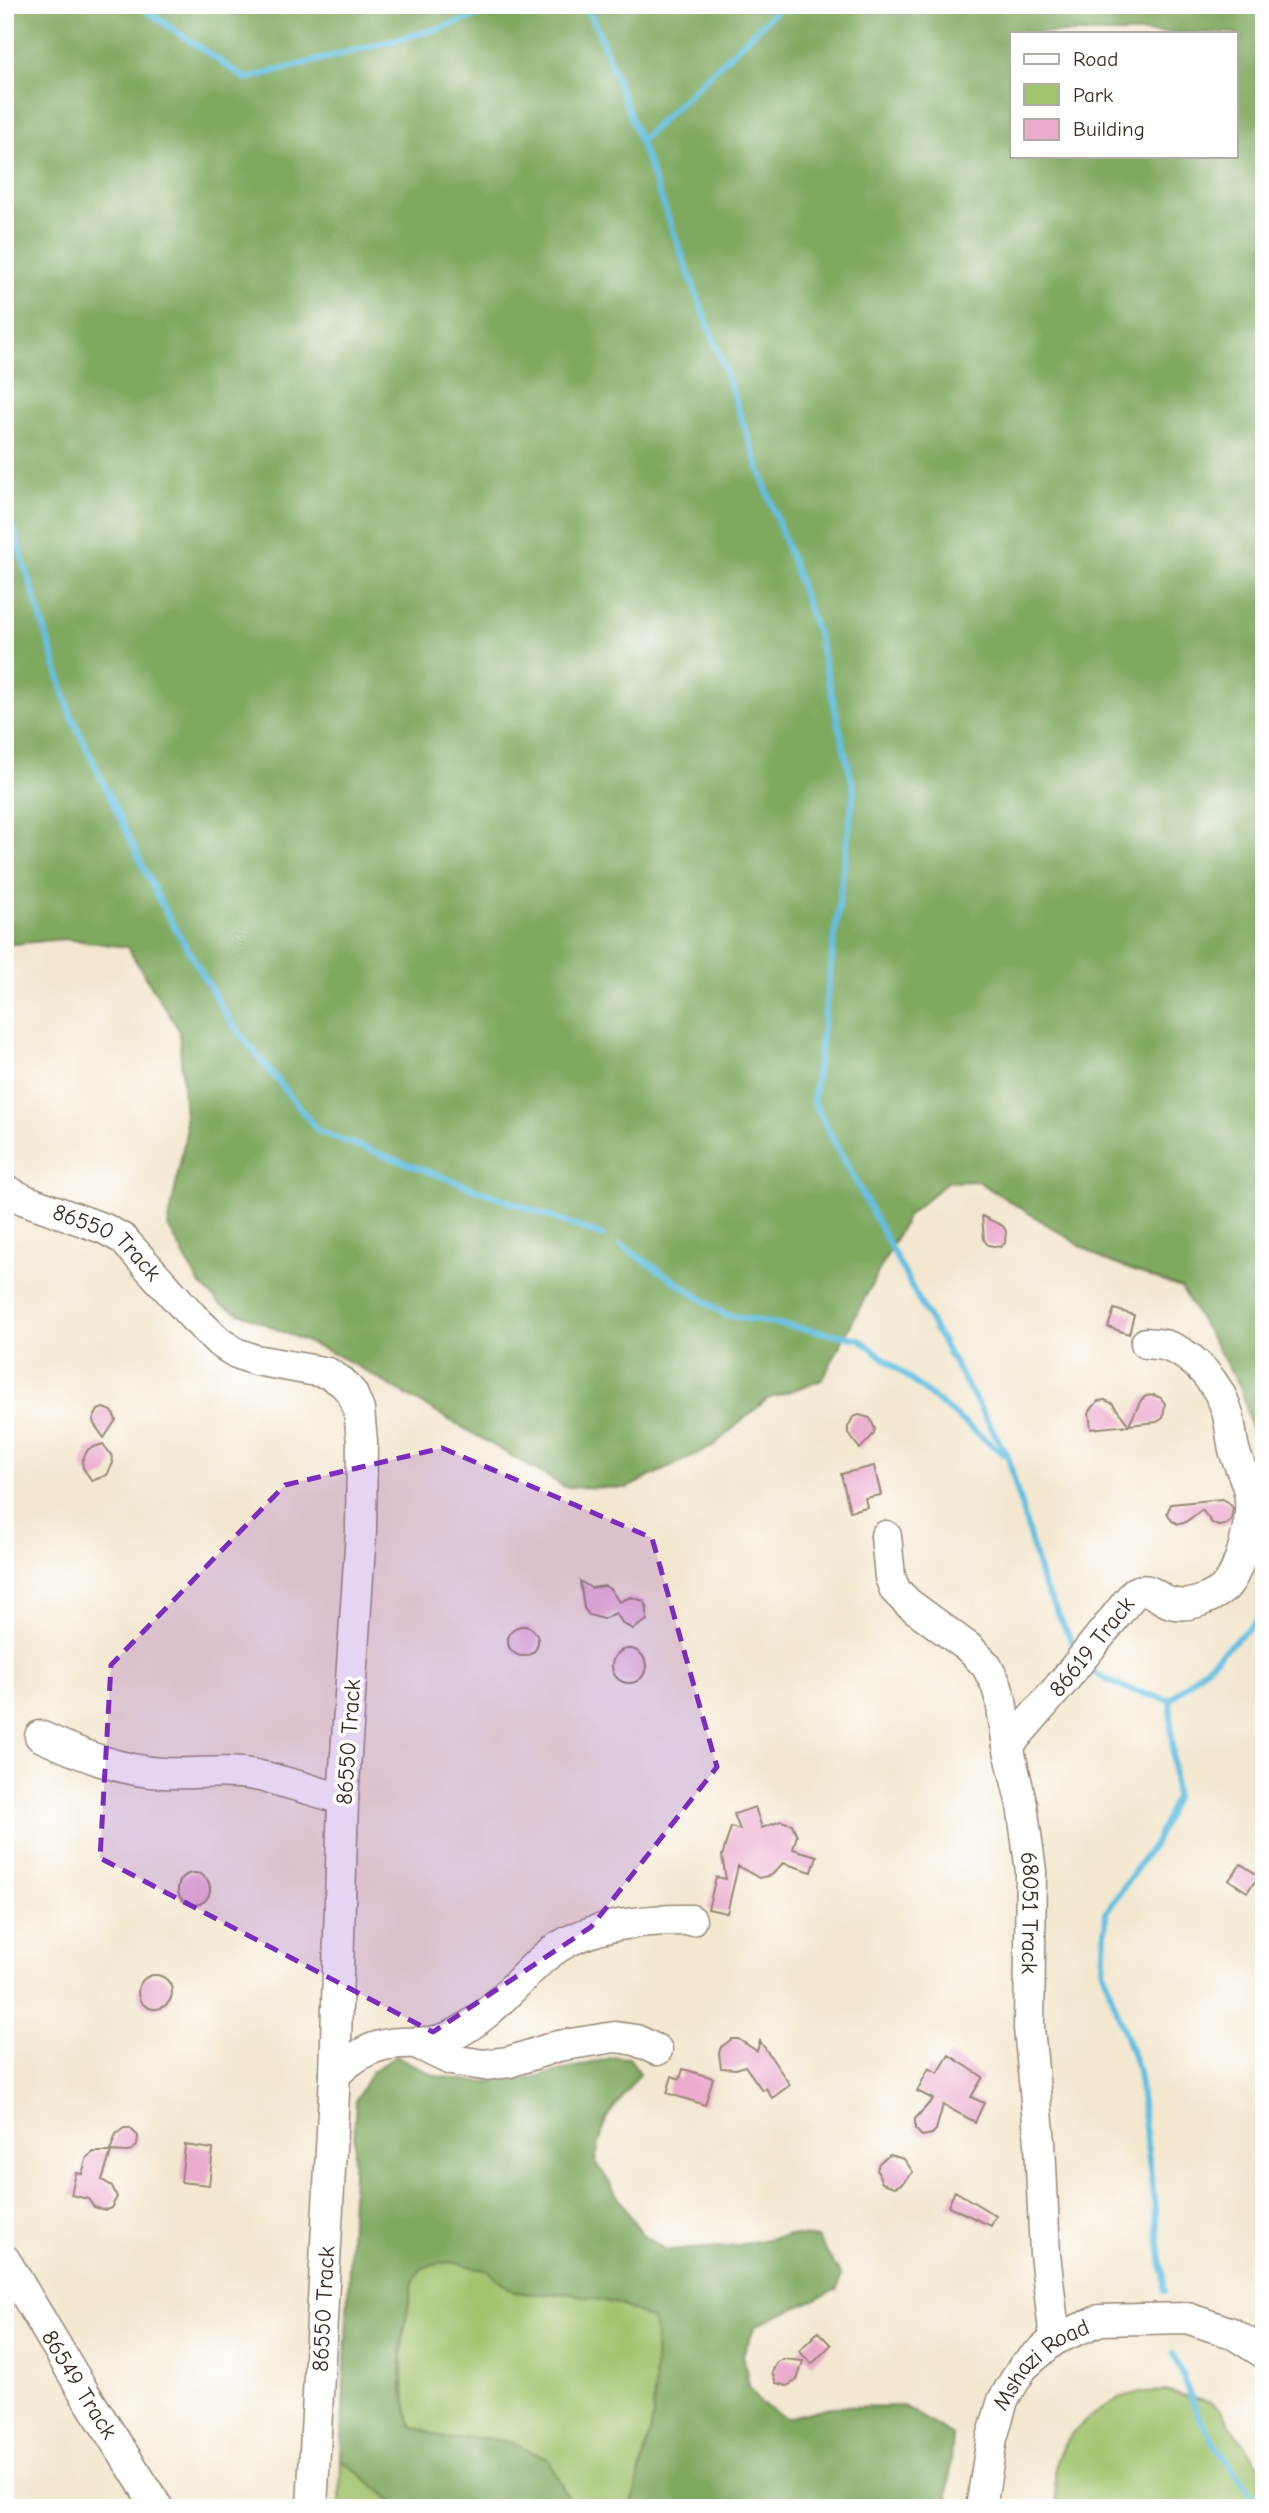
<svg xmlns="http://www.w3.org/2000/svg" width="1269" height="2513" viewBox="0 0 1269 2513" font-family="'Comic Neue',sans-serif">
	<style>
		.green { fill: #a0c36d; stroke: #6e7646; stroke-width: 2 }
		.forest { fill: #80a960; stroke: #5e6a3f; stroke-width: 2; fill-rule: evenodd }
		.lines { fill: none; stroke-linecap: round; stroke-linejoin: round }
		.stream { stroke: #63bfe1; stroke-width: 6 }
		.building { fill: #ebabcd }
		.minor-casing { stroke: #978876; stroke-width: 33 }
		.minor { stroke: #fff; stroke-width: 30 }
		.marked { fill: #7b2cbf; fill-opacity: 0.2; stroke: #7b2cbf; stroke-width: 5; stroke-dasharray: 14 9; stroke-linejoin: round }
		.labels { text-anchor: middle; stroke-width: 7; stroke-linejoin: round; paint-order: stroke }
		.street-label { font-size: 23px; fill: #3b2a1e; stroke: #fff }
	</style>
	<rect width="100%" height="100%" fill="#fff"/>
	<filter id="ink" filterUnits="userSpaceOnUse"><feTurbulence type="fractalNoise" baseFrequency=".0143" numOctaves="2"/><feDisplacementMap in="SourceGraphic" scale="14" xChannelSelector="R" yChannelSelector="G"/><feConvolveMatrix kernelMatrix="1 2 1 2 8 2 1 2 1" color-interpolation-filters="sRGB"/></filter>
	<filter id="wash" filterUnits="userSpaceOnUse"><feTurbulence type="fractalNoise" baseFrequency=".00686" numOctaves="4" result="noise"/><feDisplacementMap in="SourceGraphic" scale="28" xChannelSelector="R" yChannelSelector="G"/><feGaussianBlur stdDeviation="1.57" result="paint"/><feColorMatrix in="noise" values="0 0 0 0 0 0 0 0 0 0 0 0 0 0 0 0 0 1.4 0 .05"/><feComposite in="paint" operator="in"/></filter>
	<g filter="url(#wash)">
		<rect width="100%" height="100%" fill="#f3e7cf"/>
		<path class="green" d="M453 2262 488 2271 514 2292 530 2294 569 2293 622 2305 652 2320 656 2334 653 2419 633 2501 634 2508H573L548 2459 485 2438 447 2439 411 2426C400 2377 399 2353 409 2304 411 2293 412 2277 421 2269 429 2262 443 2263 453 2262Z
			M1166 2391 1211 2403 1219 2409 1264 2472V2508H1059C1049 2463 1056 2446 1090 2417 1102 2407 1118 2397 1133 2394 1144 2391 1155 2392 1166 2391Z
			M341 2459 401 2508H340Z"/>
		<path class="forest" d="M5 5H1264V1475L1261 1470 1241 1388 1181 1288 1104 1260 977 1181 947 1182 908 1215 822 1380 767 1399 713 1446 627 1488 565 1487 339 1356 221 1305 199 1283 168 1226 186 1132 179 1030 127 947 64 939 5 945ZM1012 33H1236V156H1012Z
			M396 2056 436 2076 480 2082 527 2079 615 2057 629 2058 640 2073 606 2119 595 2160 642 2235 667 2250 728 2247 788 2235 817 2238 841 2275 838 2289 755 2326 743 2354 749 2386 761 2404 786 2418 830 2407 903 2406 953 2436 947 2508H634L633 2501 653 2419 656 2334 652 2320 622 2305 569 2293 530 2294 514 2292 488 2271 477 2268 453 2262 436 2263 421 2269 413 2282 401 2343 402 2386 411 2426 447 2439 485 2438 512 2443 548 2459 573 2508H401L341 2459 356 2100 372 2072Z"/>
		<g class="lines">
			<path class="stream" d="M138 5 246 79 437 29 486 13 487 5
				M585 5 598 30 719 354 818 636 854 790 813 1101 924 1310 1008 1457 1042 1582 1073 1644
				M640 141 782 5
				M5 517 13 527 71 715 161 904 230 1021 318 1131 603 1236
				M621 1245 726 1315 860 1339 1003 1454
				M1091 1669C1112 1688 1143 1693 1170 1700L1175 1798 1156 1841 1106 1912 1103 1971 1138 2071 1165 2291
				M1170 1700 1264 1614
				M1173 2353 1197 2413 1218 2449 1261 2508"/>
		</g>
		<g id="blocks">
			<path class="building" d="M982 1216 1003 1226 1006 1231 1005 1243 1000 1247 988 1245 984 1240Z
				M1114 1309 1134 1315 1129 1334 1108 1327Z
				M1154 1395 1161 1398 1165 1404 1163 1418 1157 1422 1091 1429 1089 1412 1098 1401 1105 1400 1112 1403 1129 1425 1141 1400 1146 1396Z
				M103 1408 112 1411 116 1420 104 1438 94 1424 93 1419 98 1410Z
				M859 1415 870 1418 875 1429 873 1435 860 1449 848 1433V1427L853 1417Z
				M103 1444 112 1456 113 1463 107 1475 92 1481 83 1468 82 1461 88 1449Z
				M874 1466 881 1495 865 1498 867 1507 850 1511 841 1474Z
				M1222 1499 1228 1502 1233 1508 1231 1521 1225 1525 1218 1526 1212 1523 1202 1510 1184 1523 1178 1524 1172 1521 1167 1513 1171 1504Z
				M580 1581 591 1588 605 1586 611 1590 619 1602 631 1597 644 1601 647 1607V1620L633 1629 623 1624 616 1613 603 1619 589 1615 584 1608Z
				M508 1641a15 15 0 1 1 30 0a15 15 0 1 1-30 0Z
				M612 1666a17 17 0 1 1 34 0a17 17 0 1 1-34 0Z
				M755 1807 762 1828 781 1821 792 1824 797 1835 793 1849 817 1856 812 1872 783 1863 772 1875 759 1878 738 1866 727 1913 708 1909 716 1877 726 1879 722 1856 731 1827 740 1830 734 1814Z
				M1241 1864 1259 1876 1247 1892 1229 1880Z
				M178 1889a16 16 0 1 1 32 0a16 16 0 1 1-32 0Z
				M138 1992a17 17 0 1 1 34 0a17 17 0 1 1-34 0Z
				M732 2039H738L757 2051 760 2041 790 2085 772 2098 766 2088 762 2090 745 2066 736 2069 721 2068 719 2053 721 2047Z
				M949 2055 983 2077 971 2097 984 2103 975 2122 943 2105 936 2130 932 2134 922 2136 915 2129V2119L933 2099 917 2091 929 2068 938 2073Z
				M683 2069 713 2078 705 2105 667 2093 672 2076 680 2079Z
				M124 2128H130L138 2136 137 2146 128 2152 110 2151 116 2134Z
				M185 2145 213 2149 209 2185 181 2182Z
				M94 2152H111L102 2180 112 2186 117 2197 111 2208 106 2210 94 2207 88 2199 71 2195 76 2173 82 2174 87 2157Z
				M890 2155 904 2159 913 2172 902 2184 895 2187 882 2183 877 2170 879 2163Z
				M955 2191 996 2216 991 2226 948 2206Z
				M818 2332 831 2345 812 2364 799 2351Z
				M783 2359 803 2361 797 2380 787 2386 776 2383 772 2372 777 2362Z"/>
		</g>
	</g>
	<g filter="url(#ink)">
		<use href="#blocks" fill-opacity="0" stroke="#978876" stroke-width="2"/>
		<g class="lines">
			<g class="minor-casing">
				<g id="minor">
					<path id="s1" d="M5 1190 25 1200 105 1229 123 1239 193 1317 219 1342 236 1353 255 1360 328 1373 342 1382 352 1393 359 1410 362 1442 361 1532 343 1799 335 2074 312 2508"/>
					<path id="s2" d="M886 1536 890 1577 895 1590 908 1603 969 1648 986 1665 996 1684 1001 1701 1008 1746 1022 1805 1031 1871 1029 2028 1040 2143 1045 2254 1055 2340"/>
					<path d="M40 1736C80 1754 119 1771 163 1773 193 1775 225 1769 255 1775 284 1781 314 1791 343 1799"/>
					<path id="s3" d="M1008 1746 1063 1682 1135 1592C1149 1586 1156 1597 1168 1602 1186 1609 1208 1600 1223 1589 1240 1575 1252 1520 1250 1499 1249 1483 1240 1468 1235 1453 1231 1439 1231 1425 1227 1411 1219 1384 1194 1355 1167 1346 1161 1344 1153 1344 1146 1343"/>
					<path d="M418 2044 451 2060 484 2065 509 2062 558 2046 615 2037 636 2040 657 2050"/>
					<path d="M335 2074C349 2062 362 2051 380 2046 402 2039 426 2047 449 2037 487 2020 509 1990 539 1962 577 1925 640 1919 691 1920"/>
					<path id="s4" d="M5 2260 85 2394 158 2508"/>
					<path id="s5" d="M981 2508 992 2438 1003 2400 1023 2367 1054 2340 1100 2320 1187 2318 1232 2333 1264 2353"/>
				</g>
			</g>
			<use href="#minor" class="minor"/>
		</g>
	</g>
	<path class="marked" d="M442 1448 652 1538 717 1767 591 1927 433 2032 100 1858 111 1665 285 1485Z"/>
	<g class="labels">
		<g class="street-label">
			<text dy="8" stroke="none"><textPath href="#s1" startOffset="116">86550 Track</textPath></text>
			<text dy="8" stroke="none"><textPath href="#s3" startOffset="130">86619 Track</textPath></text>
			<text transform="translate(348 1742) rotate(-86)" y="8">86550 Track</text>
			<text dy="8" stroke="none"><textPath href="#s2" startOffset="427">68051 Track</textPath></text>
			<text transform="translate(323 2309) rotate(-87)" y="8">86550 Track</text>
			<text dy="8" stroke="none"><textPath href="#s5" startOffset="164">Mshazi Road</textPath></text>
			<text dy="8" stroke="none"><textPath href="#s4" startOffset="145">86549 Track</textPath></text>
		</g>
	</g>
	<rect width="1269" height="2513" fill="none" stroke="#fff" stroke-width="28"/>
	<rect x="1010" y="32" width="228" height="126" fill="#ffffff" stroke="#b1aaa5" stroke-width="2"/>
	<rect x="1024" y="54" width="35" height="10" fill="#ffffff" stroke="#b1aaa5" stroke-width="2"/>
	<text x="1073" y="66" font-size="21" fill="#3b2a1e">Road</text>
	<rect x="1024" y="84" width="35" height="21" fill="#a0c36d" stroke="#b1aaa5" stroke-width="2"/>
	<text x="1073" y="102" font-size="21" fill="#3b2a1e">Park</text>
	<rect x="1024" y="119" width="35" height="21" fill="#ebabcd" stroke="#b1aaa5" stroke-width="2"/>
	<text x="1073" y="136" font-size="21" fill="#3b2a1e">Building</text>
</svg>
